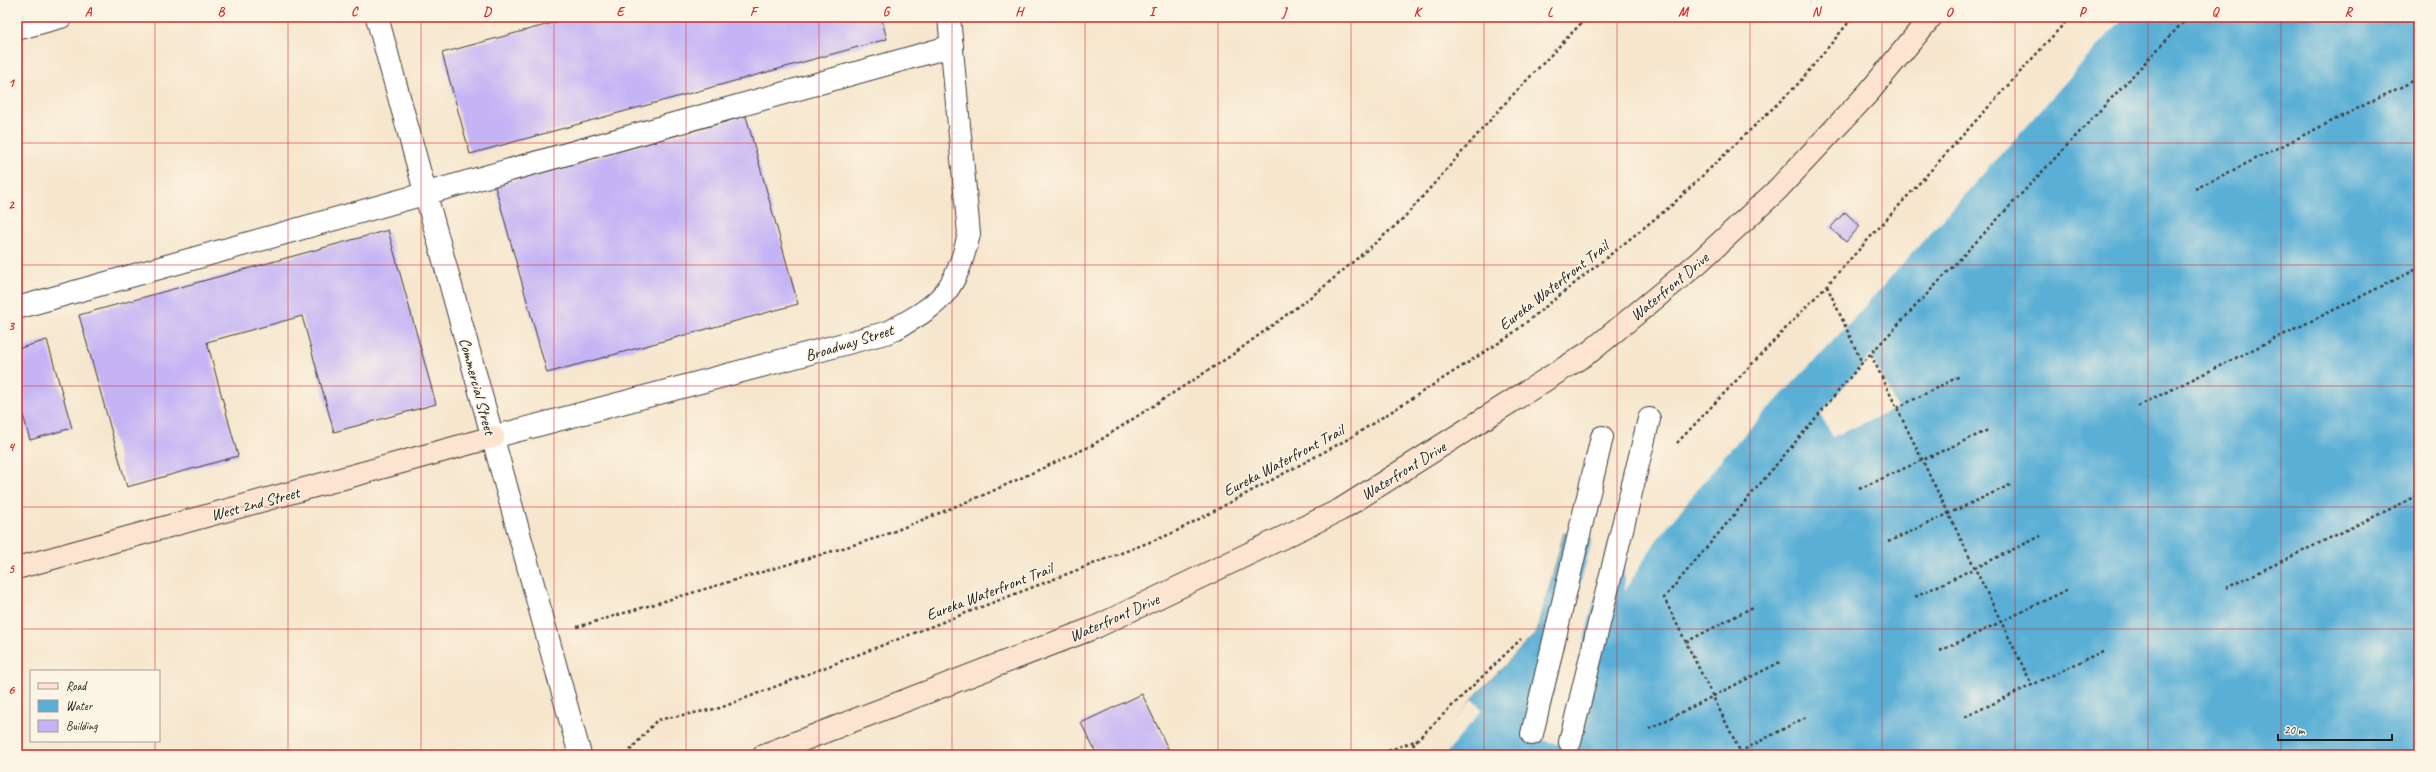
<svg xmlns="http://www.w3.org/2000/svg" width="2436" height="772" viewBox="0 0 2436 772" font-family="Caveat,sans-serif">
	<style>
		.water { fill: #5aafd6; stroke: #3b6679 }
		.pier { fill: #f6e6cd }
		.building { fill: #c4b4f5 }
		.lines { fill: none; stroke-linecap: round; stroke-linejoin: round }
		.lane-casing { stroke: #3d3a37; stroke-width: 24 }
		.street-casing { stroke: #3d3a37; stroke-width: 24 }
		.secondary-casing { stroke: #3d3a37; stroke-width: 24 }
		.path { stroke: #3d3a37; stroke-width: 2.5; stroke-dasharray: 3 3; stroke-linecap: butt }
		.lane { stroke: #fff; stroke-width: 22 }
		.street { stroke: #fff; stroke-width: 22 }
		.secondary { stroke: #fde4d0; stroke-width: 22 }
		.grid { fill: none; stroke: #d62828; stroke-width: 1; stroke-opacity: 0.55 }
		.labels { text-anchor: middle; stroke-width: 3; stroke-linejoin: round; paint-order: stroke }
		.street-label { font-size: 16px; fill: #1c1c1c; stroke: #fcf5e5 }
		.neatline { fill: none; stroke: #d62828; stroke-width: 1.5 }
		.grid-label { font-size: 13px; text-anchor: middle; font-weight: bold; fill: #d62828 }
	</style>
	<rect width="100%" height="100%" fill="#fcf5e5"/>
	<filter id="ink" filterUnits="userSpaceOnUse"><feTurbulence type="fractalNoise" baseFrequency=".025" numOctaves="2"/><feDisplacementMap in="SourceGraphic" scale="8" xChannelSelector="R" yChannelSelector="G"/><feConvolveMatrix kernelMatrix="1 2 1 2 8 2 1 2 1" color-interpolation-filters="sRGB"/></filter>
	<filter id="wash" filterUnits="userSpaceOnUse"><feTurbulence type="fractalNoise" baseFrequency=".012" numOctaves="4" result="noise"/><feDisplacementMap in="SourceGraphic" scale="16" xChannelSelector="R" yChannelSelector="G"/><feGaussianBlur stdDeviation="0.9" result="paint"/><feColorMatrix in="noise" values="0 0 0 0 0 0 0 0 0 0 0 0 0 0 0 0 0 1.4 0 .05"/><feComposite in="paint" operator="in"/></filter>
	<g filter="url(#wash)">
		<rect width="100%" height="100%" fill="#f6e6cd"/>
		<path class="water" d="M2111 17H2419V755H1430L1472 699 1537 632 1564 533 1630 548Z"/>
		<path class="pier" d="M2109 17H2124L1846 327 1726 454 1656 541 1625 590 1623 560 1629 546 1917 223Z
			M1871 355 1897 408 1833 437 1820 414Z
			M1592 538 1609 542 1558 744 1542 740Z
			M1472 699 1482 709 1445 755H1428Z"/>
		<g id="blocks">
			<path class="building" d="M575 17H881L887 39 470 154 442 53Z
				M746 116 798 304 547 373 495 186Z
				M1845 212 1860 226 1846 242 1830 228Z
				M388 230 436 404 334 432 302 316 207 342 238 456 127 487 79 315Z
				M47 340 72 428 30 440 17 393V349Z
				M1142 694 1171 755H1097L1081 723Z"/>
		</g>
	</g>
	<g filter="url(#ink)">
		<use href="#blocks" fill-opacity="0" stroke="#3d3a37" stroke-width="1"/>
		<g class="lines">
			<g class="lane-casing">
				<path id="lane" d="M17 308 952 46
					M1532 734 1602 437
					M1570 742 1649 419"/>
			</g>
			<g class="street-casing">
				<path id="street" d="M377 17 580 755
					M17 29 61 17
					M493 437 889 332C941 304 955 293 969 234L949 17"/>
			</g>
			<g class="secondary-casing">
				<path id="secondary" d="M17 568 493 437
					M764 755 1096 627 1340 510 1591 351 1698 263 1776 191 1869 92 1931 17"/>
			</g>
			<path class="path" d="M2195 189 2419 78
				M1827 286 1862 363
				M1871 355 2032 685
				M2138 406 2419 268
				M1897 408 1960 376
				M1677 443 1826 286 2070 17
				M1859 489 1988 430
				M1888 542 2012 484
				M2226 588 2419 495
				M1915 597 2041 536
				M577 627 880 537 986 494 1091 446 1232 355 1320 290 1401 221 1508 100 1587 17
				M1686 642 1755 606
				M1940 651 2067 590
				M1965 717 2105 650
				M1649 729 1782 661
				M1289 754 1290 755
				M626 755 657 720 720 708 1173 533 1350 438 1508 337 1672 205 1797 85 1853 17
				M1377 755 1417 740 1521 639
				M1405 755 1417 740
				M1734 755 1808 716
				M1742 755 1664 598 1862 363 2188 17"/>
			<use href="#lane" class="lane"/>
			<use href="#street" class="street"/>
			<use href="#secondary" class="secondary"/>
		</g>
	</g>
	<path class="grid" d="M155 17V671M288 17V755M421 17V755M554 17V755M686 17V755M819 17V755M952 17V755M1085 17V755M1218 17V755M1351 17V755M1484 17V755M1617 17V755M1750 17V755M1882 17V755M2015 17V755M2148 17V755M2281 17V755M17 143H2419M17 265H2419M17 386H2419M17 507H2419M17 629H2419M155 741V755"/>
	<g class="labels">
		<g class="street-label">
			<text transform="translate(1553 285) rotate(-38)" y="6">Eureka Waterfront Trail</text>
			<text transform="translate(1669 286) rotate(-40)" y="6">Waterfront Drive</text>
			<text transform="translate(849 342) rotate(-17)" y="6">Broadway Street</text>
			<text transform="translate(478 386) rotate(75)" y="6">Commercial Street</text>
			<text transform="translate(1283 460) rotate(-28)" y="6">Eureka Waterfront Trail</text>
			<text transform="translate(1403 470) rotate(-32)" y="6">Waterfront Drive</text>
			<text transform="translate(255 503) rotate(-15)" y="6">West 2nd Street</text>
			<text transform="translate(989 591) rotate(-21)" y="6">Eureka Waterfront Trail</text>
			<text transform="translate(1114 617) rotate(-24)" y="6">Waterfront Drive</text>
		</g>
	</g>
	<rect width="2436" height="772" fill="none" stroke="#fcf5e5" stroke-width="44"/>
	<rect x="30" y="670" width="130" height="72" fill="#fcf5e5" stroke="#a29e95"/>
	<rect x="38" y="683" width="20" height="6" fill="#fde4d0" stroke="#a29e95"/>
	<text x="66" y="690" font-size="12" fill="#1c1c1c">Road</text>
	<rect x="38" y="700" width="20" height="12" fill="#5aafd6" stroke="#a29e95"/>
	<text x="66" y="710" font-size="12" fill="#1c1c1c">Water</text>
	<rect x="38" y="720" width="20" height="12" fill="#c4b4f5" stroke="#a29e95"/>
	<text x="66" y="730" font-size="12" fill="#1c1c1c">Building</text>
	<path d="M2278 734v6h114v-6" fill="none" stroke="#1c1c1c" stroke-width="2"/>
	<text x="2284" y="734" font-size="12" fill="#1c1c1c" stroke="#fcf5e5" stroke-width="3" paint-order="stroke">20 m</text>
	<rect x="22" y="22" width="2392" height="728" class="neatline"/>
	<g class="grid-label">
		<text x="88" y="16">A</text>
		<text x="221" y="16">B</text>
		<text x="354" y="16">C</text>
		<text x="487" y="16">D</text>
		<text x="620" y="16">E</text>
		<text x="753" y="16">F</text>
		<text x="886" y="16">G</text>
		<text x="1019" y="16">H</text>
		<text x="1152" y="16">I</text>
		<text x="1284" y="16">J</text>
		<text x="1417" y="16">K</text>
		<text x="1550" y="16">L</text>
		<text x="1683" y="16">M</text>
		<text x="1816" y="16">N</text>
		<text x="1949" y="16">O</text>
		<text x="2082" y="16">P</text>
		<text x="2215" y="16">Q</text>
		<text x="2348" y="16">R</text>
		<text x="11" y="87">1</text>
		<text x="11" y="209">2</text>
		<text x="11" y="330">3</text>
		<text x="11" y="451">4</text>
		<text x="11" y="573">5</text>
		<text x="11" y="694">6</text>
	</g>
</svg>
